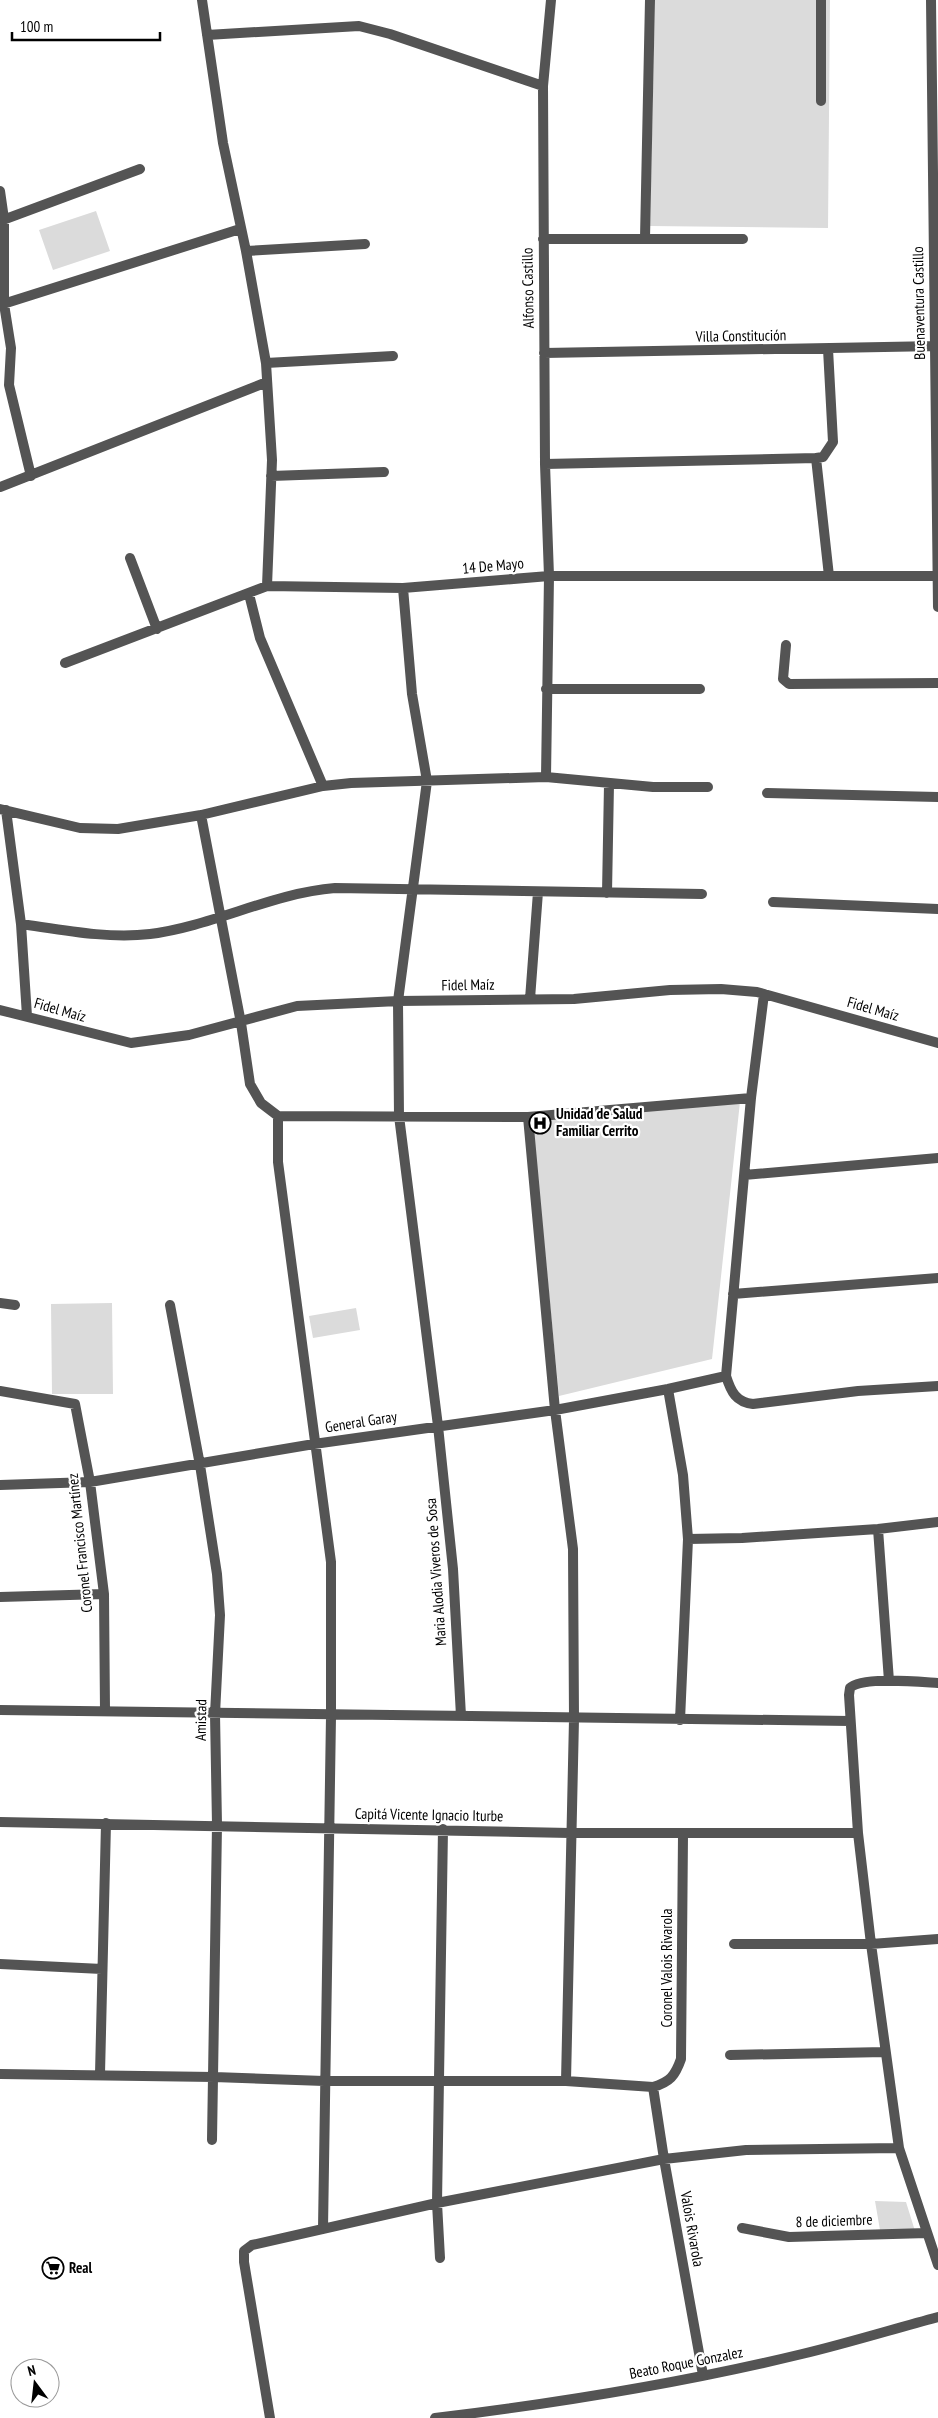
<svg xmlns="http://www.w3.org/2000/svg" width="938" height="2418" viewBox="0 0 938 2418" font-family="'PT Sans Narrow',sans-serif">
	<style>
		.green { fill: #dbdbdb }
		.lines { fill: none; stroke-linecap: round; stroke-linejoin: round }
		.minor { stroke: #545454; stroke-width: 10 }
		.labels { text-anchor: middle; stroke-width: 4.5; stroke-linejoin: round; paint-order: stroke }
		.street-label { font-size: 15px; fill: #000; stroke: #fff }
		.poi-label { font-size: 15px; font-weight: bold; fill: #000; stroke: #fff; text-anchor: start }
	</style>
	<rect width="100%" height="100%" fill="#fff"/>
	<path class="green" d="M655 0H830L828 228 650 226Z
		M96 211 110 251 53 270 39 230Z
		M740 1102 712 1359 559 1396 532 1121Z
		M112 1303 113 1394H52L51 1304Z
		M356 1308 360 1330 313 1338 309 1316Z
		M875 2201 906 2202 915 2231 880 2230Z"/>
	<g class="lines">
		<path class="minor" d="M202 0 223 143 246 251 266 363 272 460 267 586
			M821 0V101
			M931 0 938 607
			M207 35 359 26 390 34 543 86
			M0 191 4 219V304L11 348 9 385 31 476
			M0 221 140 169
			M645 238 650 0
			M543 239H743
			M246 251 365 244
			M0 305 240 229
			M828 349 833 442 823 457 816 458 829 576
			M544 353 938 346
			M266 363 393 356
			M545 464 816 458
			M271 476 384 472
			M0 487 267 382
			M130 558 157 629
			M403 588 412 694 427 781 398 1001 399 1116 438 1426 453 1569 461 1716
			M249 594 260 638 323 786
			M786 645 783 679 789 684 938 683
			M65 663 267 586 403 588 549 576H938
			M546 689H700
			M546 777 549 576 545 464 543 86 551 0
			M767 793 938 797
			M0 809 80 828 118 829 201 815 323 786 351 783 546 777 653 787H708
			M6 810 21 924 27 1016
			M201 815 241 1023 250 1084 261 1103 278 1116 528 1117 555 1410 573 1549 574 1719 566 2081
			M607 893 609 784
			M773 902 938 909
			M21 924C63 930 108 939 150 934 213 926 272 893 335 888L702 894
			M764 994 751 1098 726 1376C731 1392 736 1402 753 1404L858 1391 938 1386
			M530 999 538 892
			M0 1010 131 1043 189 1035 297 1006 398 1001 574 999 670 990 721 989 757 992 938 1043
			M278 1116V1162L331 1562V1716L323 2229
			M528 1117 751 1098
			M744 1175 938 1158
			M733 1294 938 1278
			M0 1303 15 1305
			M170 1305 200 1465 217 1574 220 1615 215 1714 217 1825 212 2140
			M668 1389 683 1475 688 1539 680 1720
			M0 1391 75 1404 90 1482 104 1594 105 1711
			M0 1485 90 1482 314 1444 555 1410 668 1389 726 1376
			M878 1529 889 1681
			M688 1539 742 1538 878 1529 938 1522
			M0 1597 104 1594
			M938 1683C921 1682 861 1676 850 1688L849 1695 858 1833 871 1944 899 2148 938 2265
			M0 1710 850 1721
			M0 1822 570 1833H858
			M734 1944H871L938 1939
			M0 1964 102 1969
			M730 2055 885 2052
			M0 2074 214 2077 324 2081H566L653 2087C670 2082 675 2076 681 2059L683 1835
			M100 2074 106 1823
			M653 2087 664 2159 703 2375
			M742 2228 789 2237 927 2233
			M440 2258 437 2203 443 1829
			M270 2418 244 2262V2251L252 2245 437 2203 664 2159 746 2150 899 2148
			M435 2418C559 2403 682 2383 802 2354 848 2343 893 2329 938 2317"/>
	</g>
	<defs>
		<g id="hospital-ring" transform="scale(1.125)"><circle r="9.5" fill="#fff" stroke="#000" stroke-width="1.5"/><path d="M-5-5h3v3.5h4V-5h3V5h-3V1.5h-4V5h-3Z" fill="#000"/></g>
		<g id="supermarket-ring" transform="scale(1.125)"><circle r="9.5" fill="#fff" stroke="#000" stroke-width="1.5"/><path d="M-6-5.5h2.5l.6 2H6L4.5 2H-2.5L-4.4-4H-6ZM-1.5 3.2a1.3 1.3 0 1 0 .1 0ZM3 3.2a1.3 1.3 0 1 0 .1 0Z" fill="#000"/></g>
	</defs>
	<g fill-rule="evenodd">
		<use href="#hospital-ring" x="540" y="1123"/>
		<use href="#supermarket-ring" x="53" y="2268"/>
	</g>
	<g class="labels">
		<g class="street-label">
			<text transform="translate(528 288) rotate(-91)" y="5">Alfonso Castillo</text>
			<text transform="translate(919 303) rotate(-91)" y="5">Buenaventura Castillo</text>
			<text transform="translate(741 336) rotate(-1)" y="5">Villa Constitución</text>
			<text transform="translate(493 566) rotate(-5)" y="5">14 De Mayo</text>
			<text transform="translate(468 985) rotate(-1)" y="5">Fidel Maíz</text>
			<text transform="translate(873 1009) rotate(16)" y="5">Fidel Maíz</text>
			<text transform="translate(60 1010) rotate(16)" y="5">Fidel Maíz</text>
			<text transform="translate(361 1422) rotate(-9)" y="5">General Garay</text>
			<text transform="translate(80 1543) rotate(-96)" y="5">Coronel Francisco Martínez</text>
			<text transform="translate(436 1572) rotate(-94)" y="5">Maria Alodia Viveros de Sosa</text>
			<text transform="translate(201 1720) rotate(-89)" y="5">Amistad</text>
			<text transform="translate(429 1815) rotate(1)" y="5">Capitá Vicente Ignacio Iturbe</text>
			<text transform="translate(667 1968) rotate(-90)" y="5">Coronel Valois Rivarola</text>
			<text transform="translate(834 2221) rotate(-2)" y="5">8 de diciembre</text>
			<text transform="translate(692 2229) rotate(80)" y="5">Valois Rivarola</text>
			<text transform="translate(686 2363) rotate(-11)" y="5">Beato Roque Gonzalez</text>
		</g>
		<g class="poi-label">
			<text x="556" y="1119">Unidad de Salud<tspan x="556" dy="17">Familiar Cerrito</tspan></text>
			<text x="69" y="2273">Real</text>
		</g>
	</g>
	<g transform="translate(35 2383) rotate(345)"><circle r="24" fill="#ffffff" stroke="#999999"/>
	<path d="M0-4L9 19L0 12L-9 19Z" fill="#000000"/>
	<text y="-8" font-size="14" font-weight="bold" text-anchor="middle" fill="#000000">N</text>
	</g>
	<path d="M12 32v8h148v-8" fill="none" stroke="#000000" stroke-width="2.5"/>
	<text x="20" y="32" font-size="15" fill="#000000" stroke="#ffffff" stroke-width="4" paint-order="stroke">100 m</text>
</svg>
